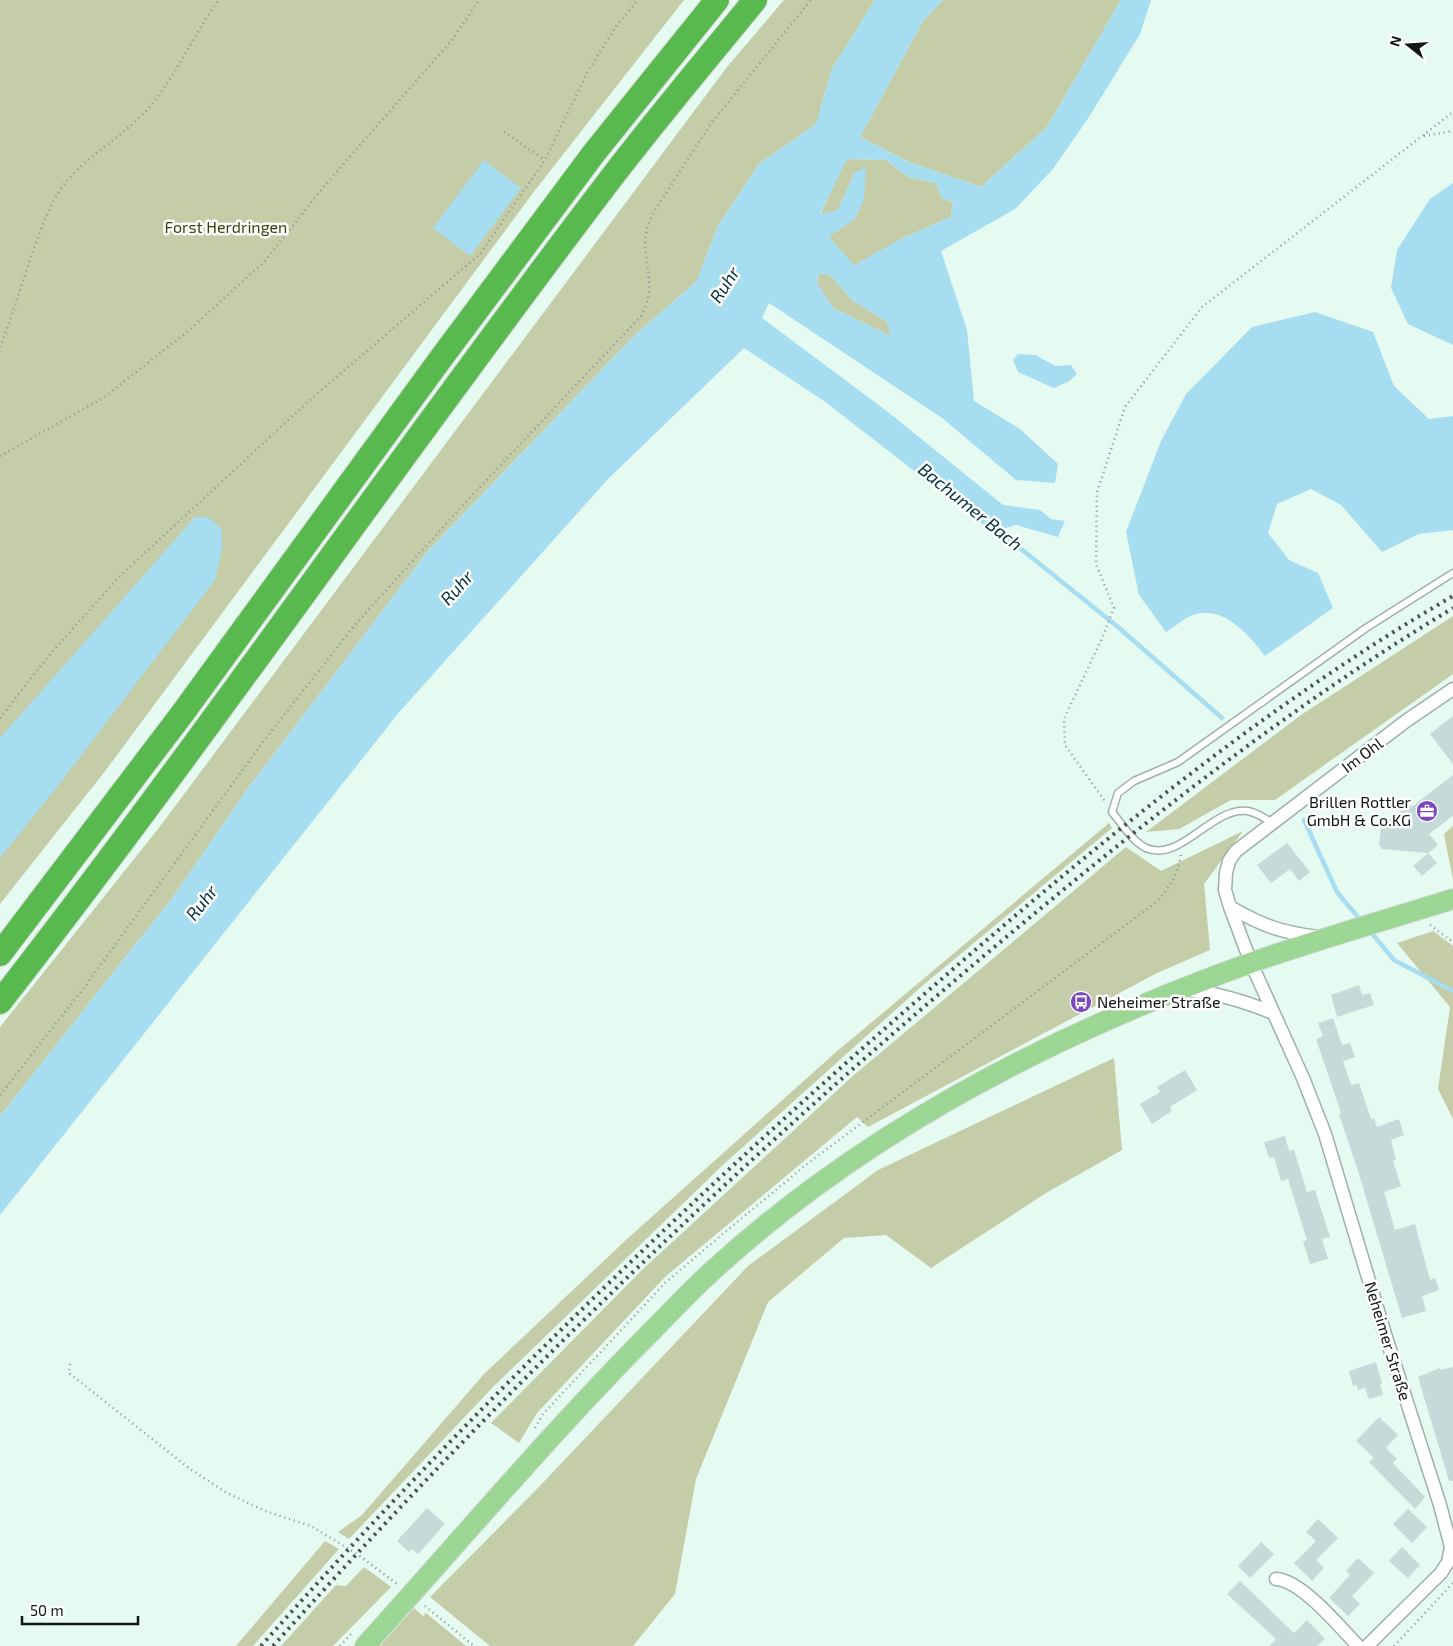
<svg xmlns="http://www.w3.org/2000/svg" width="1453" height="1646" viewBox="0 0 1453 1646" font-family="'Exo 2',sans-serif">
	<style>
		.green { fill: #c5cca8 }
		.water { fill: #a7ddf0; fill-rule: evenodd }
		.lines { fill: none; stroke-linecap: round; stroke-linejoin: round }
		.stream { stroke: #a7ddf0; stroke-width: 4.5 }
		.building { fill: #c4dbda }
		.service-casing { stroke: #9db1a8; stroke-width: 9 }
		.minor-casing { stroke: #9db1a8; stroke-width: 15 }
		.primary-casing { stroke: #d9dad9; stroke-width: 22 }
		.motorway-casing { stroke: #d9dad9; stroke-width: 26 }
		.path { stroke: #889891; stroke-width: 2.5; stroke-dasharray: 1 4; stroke-linecap: butt }
		.service { stroke: #fff; stroke-width: 6 }
		.minor { stroke: #fff; stroke-width: 12 }
		.primary { stroke: #9bd695; stroke-width: 20 }
		.motorway { stroke: #58ba4e; stroke-width: 24 }
		.rail { stroke: #48534f; stroke-width: 4; stroke-dasharray: 2.5 5; stroke-linecap: butt }
		.labels { text-anchor: middle; stroke-width: 5; stroke-linejoin: round; paint-order: stroke }
		.park-label { font-size: 16px; fill: #3a400b; stroke: #fff }
		.street-label { font-size: 16px; fill: #0f1714; stroke: #fff }
		.poi-label { font-size: 16px; fill: #0f1714; stroke: #fff; text-anchor: end }
		.water-label { font-size: 18px; font-style: italic; fill: #00303e; stroke: #fff }
	</style>
	<rect width="100%" height="100%" fill="#e5faf1"/>
	<path class="green" d="M0 0H684L536 189 106 770 0 904Z
		M784 0H875L832 69 816 124 759 164 719 224 696 282 637 333 427 552 246 791 173 897 0 1116V1027L158 829 727 67Z
		M943 0H1121L1047 127 981 187 909 162 860 137 923 21Z
		M846 159 886 160 908 177 936 183 942 198 953 202 951 217 905 237 854 266 828 237 854 173 838 210 820 215Z
		M819 273 830 275 852 300 887 322 891 336 833 308 817 283Z
		M1453 616V674L1275 800H1231L1179 829 1146 832 1301 715Z
		M1109 823 1112 828 921 987 724 1164 494 1386 349 1539 338 1532 362 1515 484 1374 627 1239 835 1053Z
		M1453 826V880L1444 834Z
		M1243 831 1204 884 1210 950 1155 974 868 1127 857 1117 666 1276 537 1413 519 1443 491 1423 643 1269 854 1075 1126 847 1161 871Z
		M1433 931 1453 946V1119L1438 1089 1450 1007 1397 943Z
		M1114 1058 1122 1150 1046 1193 931 1268 886 1235 844 1238 768 1302 696 1479 675 1594 633 1646H490L430 1597 537 1489 748 1266 878 1170Z
		M325 1541 339 1549 253 1646H236Z
		M364 1567 391 1587 333 1646H281L336 1585 346 1586Z
		M414 1608 423 1616 426 1613 466 1646H380Z"/>
	<path class="water" d="M875 0H943L923 21 860 137 909 162 981 187 1047 127 1121 0H1151L1140 34 1089 117 1053 169 1015 209 941 251 967 330 974 401 1020 429 1058 464 1055 483 1016 480 942 418 769 303 762 318 888 412 1003 505 1040 510 1051 519 1065 521 1058 537 1016 525 993 532 824 401 744 348 609 478 401 710 0 1215V1116L173 897 246 791 427 552 637 333 696 282 719 224 759 164 816 124 832 69ZM847 159 886 160 908 177 936 183 942 198 953 202 951 217 905 237 854 265 829 237 855 219 864 199 866 167 854 173 838 210 820 214ZM819 273 830 275 852 300 887 322 891 336 833 308 817 283Z
		M484 160 521 188 470 256 433 228Z
		M1453 183V345L1408 324 1391 288 1397 250 1430 199Z
		M1315 312 1373 332 1394 386 1429 419 1453 416V530L1419 534 1382 552 1341 505 1311 489 1277 504 1268 533 1289 560 1318 573 1333 608 1265 656C1249 635 1226 607 1196 614 1186 616 1175 627 1166 632L1139 595 1126 532 1161 441 1186 394 1252 327Z
		M1018 354 1036 355 1055 366 1071 365 1077 374 1068 382 1054 388 1018 372 1013 360Z
		M195 517H208L222 529V550L215 580 61 782 0 858V738Z"/>
	<g class="lines">
		<path class="stream" d="M995 528 1118 627 1222 718
			M1304 820 1337 892 1362 922
			M1369 930 1394 960 1453 991"/>
	</g>
	<path class="building" d="M1453 716V764L1430 734Z
		M1453 775V816L1429 834 1438 845 1428 853 1437 863 1422 876 1413 866 1428 853 1382 849 1379 845 1381 826 1408 805 1413 806Z
		M1287 843 1310 872 1299 881 1290 869 1271 883 1257 865Z
		M1359 985 1362 995 1370 993 1374 1005 1337 1017 1331 995Z
		M1333 1018 1342 1045 1350 1043 1355 1057 1343 1061 1351 1085 1359 1083 1371 1119 1374 1118 1377 1127 1399 1119 1404 1135 1391 1140 1396 1160 1393 1161 1401 1186 1384 1192 1395 1230 1415 1224 1430 1280 1435 1278 1439 1290 1422 1296 1426 1311 1402 1318 1358 1171 1339 1114 1341 1113 1316 1039 1323 1036 1318 1023Z
		M1185 1070 1197 1090 1170 1107 1172 1111 1152 1124 1140 1104 1160 1092 1157 1087Z
		M1285 1136 1289 1151 1294 1150 1307 1192 1315 1190 1330 1237 1322 1239 1328 1259 1310 1264 1303 1241 1307 1240 1288 1179 1281 1181 1274 1157 1269 1158 1264 1142Z
		M1376 1362 1382 1383 1380 1384 1383 1395 1369 1399 1365 1388 1358 1390 1357 1385 1353 1386 1349 1371Z
		M1453 1367V1481H1449L1418 1377 1440 1368 1441 1370Z
		M1379 1417 1398 1435 1386 1448 1397 1459 1393 1463 1425 1497 1415 1509 1369 1462 1374 1458 1356 1441Z
		M427 1508 445 1524 418 1554 412 1549 409 1552 397 1541Z
		M1408 1509 1427 1527 1412 1543 1393 1524Z
		M1318 1519 1338 1538 1316 1560 1324 1568 1312 1581 1294 1563 1316 1541 1306 1532Z
		M1261 1542 1274 1554 1250 1578 1238 1566Z
		M1402 1547 1420 1565 1408 1578 1389 1561Z
		M1358 1558 1374 1573 1352 1596 1360 1604 1348 1616 1329 1598 1350 1575 1346 1571Z
		M1240 1581 1294 1633 1307 1620 1325 1639 1317 1646H1269L1276 1639 1227 1594Z"/>
	<g class="lines">
		<g class="service-casing">
			<path id="service" d="M1272 823C1265 818 1257 813 1248 811 1212 806 1181 863 1146 848 1132 841 1122 824 1112 812L1118 793 1134 781 1178 762 1366 628 1453 573"/>
		</g>
		<g class="minor-casing">
			<path id="minor" d="M1230 907C1263 926 1280 932 1318 937
				M1187 990C1218 993 1244 1001 1273 1013
				M1276 1579C1301 1580 1340 1627 1358 1646
				M1367 1646 1441 1573 1448 1562 1451 1547 1440 1505 1385 1334 1325 1134 1303 1078 1251 963 1230 907 1225 890 1226 873 1229 861 1236 851 1406 721 1453 689"/>
		</g>
		<g class="primary-casing">
			<path id="primary" d="M365 1646C459 1542 549 1435 648 1335 668 1315 688 1293 710 1273 864 1131 1057 1032 1253 962 1319 939 1386 920 1453 899"/>
		</g>
		<g class="motorway-casing">
			<path id="motorway" d="M0 954 182 714 439 361 594 153 717 0
				M0 1002C211 731 404 449 612 177 658 117 707 59 755 0"/>
		</g>
		<path class="path" d="M504 132 545 160
			M1424 136 1453 131
			M0 347C20 298 31 245 55 198 72 166 115 142 140 117 174 83 191 37 219 0
			M0 456 103 398 187 332 265 261 326 184 452 40 479 0
			M0 718 51 653 119 577 311 399 480 254 545 160 588 71 617 25 638 0
			M1104 800 1065 745 1064 719 1103 636 1114 608 1096 564 1097 492 1125 407 1202 307 1453 112
			M1430 925 1453 942
			M0 1095 83 989 263 742 354 626 462 506 641 316C657 288 645 269 645 240 646 229 650 219 655 210L712 122 811 0
			M70 1364 69 1373 190 1469 227 1493 268 1512 311 1526 357 1554 397 1584
			M535 1428 543 1414 665 1283 718 1238 807 1164 1155 903C1170 888 1177 876 1181 855
			M425 1606 474 1646
			M340 1646 351 1634
			M1394 1646 1453 1583"/>
		<use href="#service" class="service"/>
		<use href="#minor" class="minor"/>
		<use href="#primary" class="primary"/>
		<use href="#motorway" class="motorway"/>
		<path class="rail" d="M261 1646C468 1412 693 1195 929 990 1093 847 1264 706 1453 596
			M273 1646C485 1409 711 1188 953 982 1112 847 1274 716 1453 608"/>
	</g>
	<defs>
		<g id="office-disc" transform="scale(1.125)"><circle r="9.5" fill="#7c48c0" stroke="#fff"/><path d="M-6-3h4V-5.5h4V-3h4V5H-6ZM-1-4.5V-3h2v-1.5ZM-6 0V1H6V0Z" fill="#fff"/></g>
		<g id="bus-disc" transform="scale(1.125)"><circle r="9.5" fill="#7c48c0" stroke="#fff"/><path d="M-5-6H5V4H4V6H2V4H-2V6H-4V4H-5ZM-3.5-4V0h7V-4ZM-3.5 1.2v1.5H-2V1.2ZM2 1.2v1.5H3.5V1.2Z" fill="#fff"/></g>
	</defs>
	<g fill-rule="evenodd">
		<use href="#office-disc" x="1427" y="811"/>
		<use href="#bus-disc" x="1081" y="1002"/>
	</g>
	<g class="labels">
		<g class="park-label">
			<text x="226" y="233">Forst Herdringen</text>
		</g>
		<g class="street-label">
			<text transform="translate(1362 755) rotate(-37)" y="6">Im Ohl</text>
			<text transform="translate(1388 1341) rotate(73)" y="6">Neheimer Straße</text>
		</g>
		<g class="poi-label">
			<text x="1411" y="808">Brillen Rottler<tspan x="1411" dy="18">GmbH &amp; Co.KG</tspan></text>
			<text x="1097" y="1008" text-anchor="start">Neheimer Straße</text>
		</g>
		<g class="water-label">
			<text transform="translate(725 285) rotate(-57)" y="6">Ruhr</text>
			<text transform="translate(970 507) rotate(39)" y="6">Bachumer Bach</text>
			<text transform="translate(457 588) rotate(-48)" y="6">Ruhr</text>
			<text transform="translate(202 903) rotate(-52)" y="6">Ruhr</text>
		</g>
	</g>
	<g transform="translate(1408 45) rotate(287)" stroke="#ffffff" stroke-width="4" paint-order="stroke">
	<path d="M0-4L9 19L0 12L-9 19Z" fill="#0f1714"/>
	<text y="-8" font-size="14" font-weight="bold" text-anchor="middle" fill="#0f1714">N</text>
	</g>
	<path d="M22 1616v8h116v-8" fill="none" stroke="#0f1714" stroke-width="2.5"/>
	<text x="30" y="1616" font-size="15" fill="#0f1714" stroke="#ffffff" stroke-width="4" paint-order="stroke">50 m</text>
</svg>
